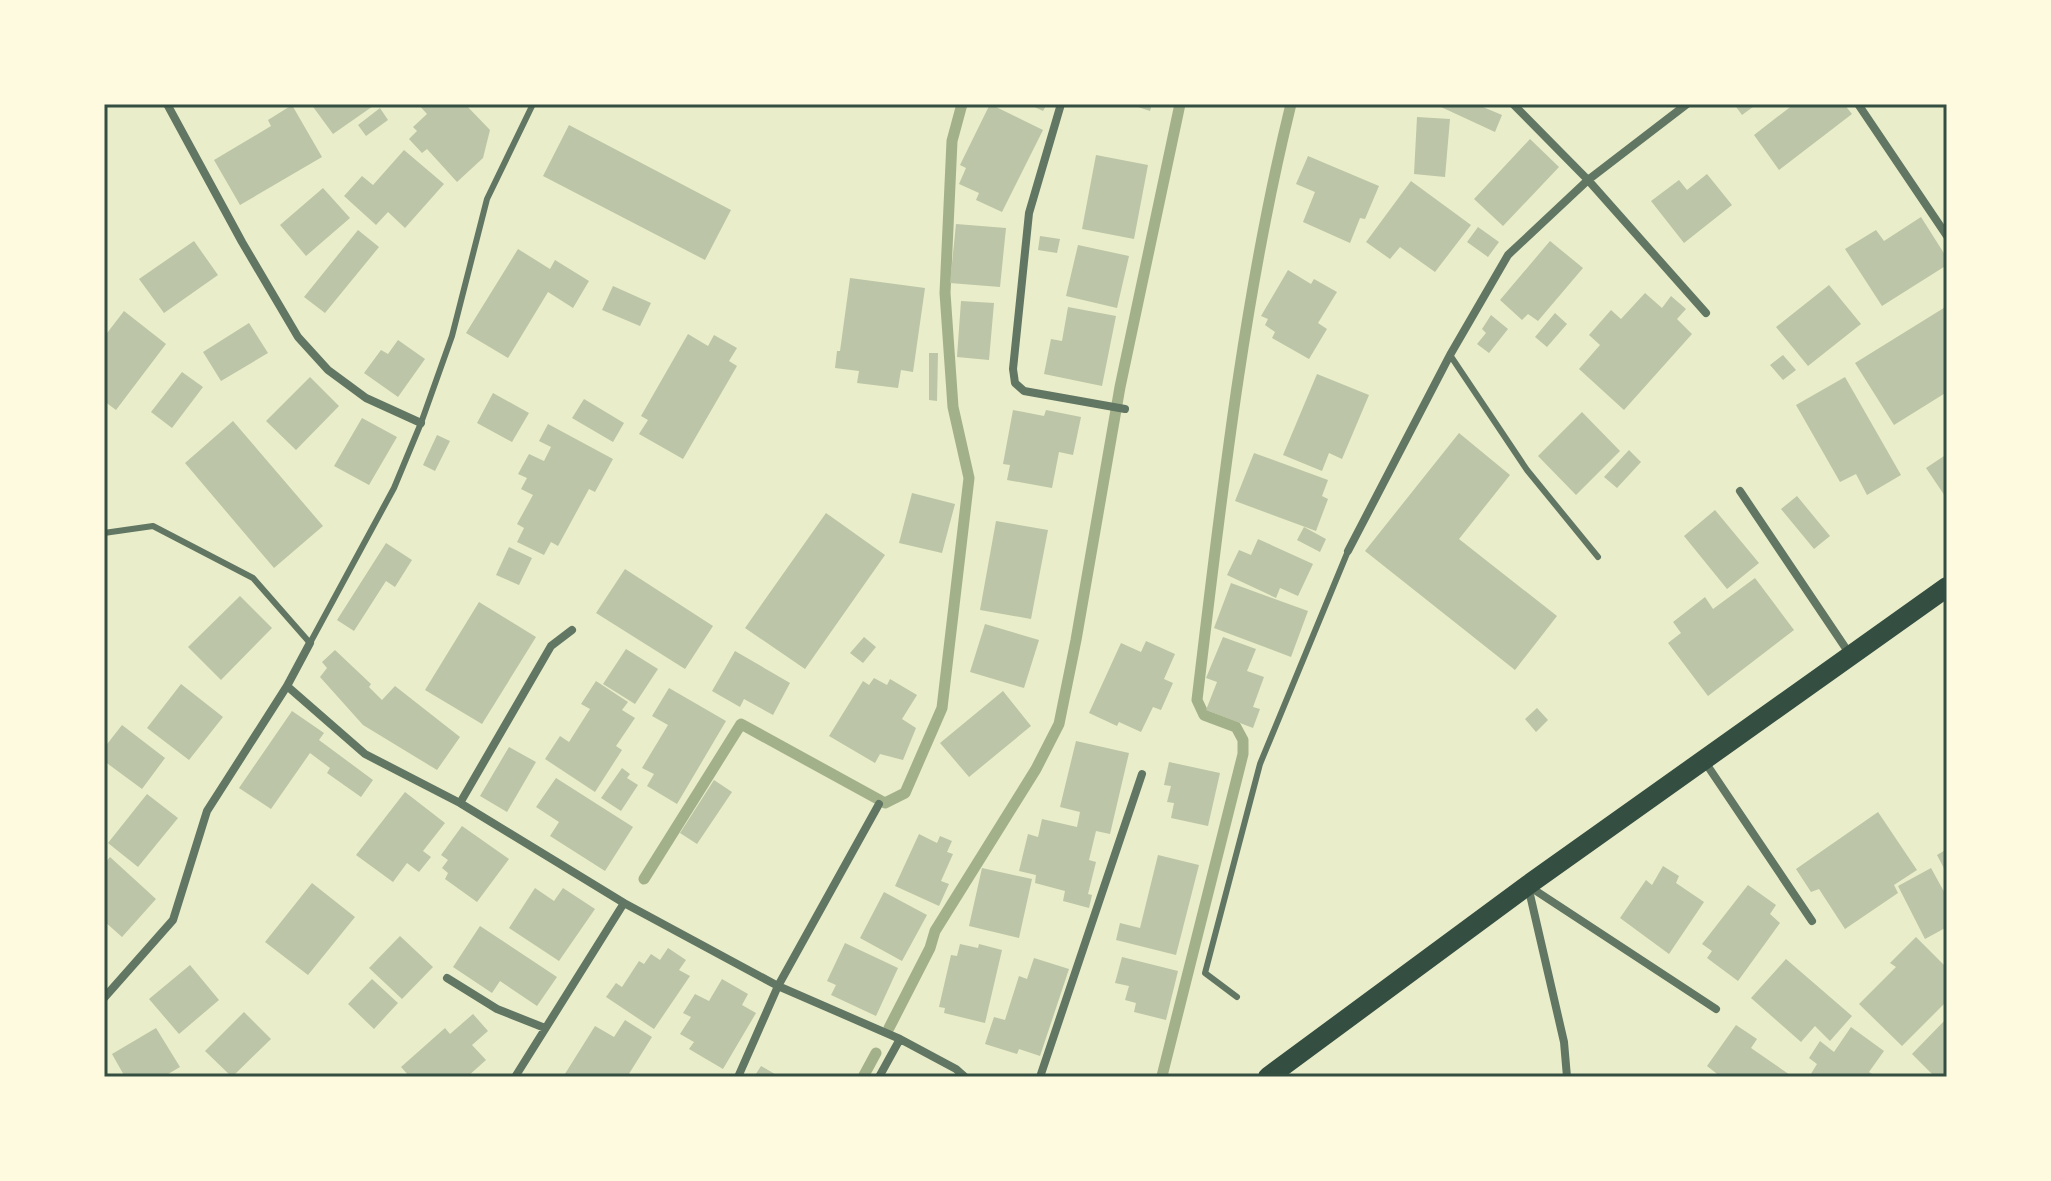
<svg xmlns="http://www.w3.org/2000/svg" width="2051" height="1181" viewBox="0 0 2051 1181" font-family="'IBM Plex Sans',sans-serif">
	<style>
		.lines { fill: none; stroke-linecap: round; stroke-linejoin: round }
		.stream { stroke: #a3b18a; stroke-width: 11 }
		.building { fill: #bcc5a7 }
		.service { stroke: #617663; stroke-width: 6 }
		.minor { stroke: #617663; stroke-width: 8 }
		.primary { stroke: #344e41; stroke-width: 20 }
		.neatline { fill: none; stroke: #344e41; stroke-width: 3 }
	</style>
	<rect width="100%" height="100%" fill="#e9edc9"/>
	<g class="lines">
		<path class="stream" d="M644 879 741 724 885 803 905 793 942 708 969 478 953 407 945 293 952 141 962 104
			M889 1028 930 948 935 931 1036 769 1059 724 1076 640 1120 387 1180 104
			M1162 1076 1243 754V740L1236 727 1204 715 1197 700C1221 501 1243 299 1291 104
			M863 1077 876 1053"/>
	</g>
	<path class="building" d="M311 104H376L333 134Z
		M418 104H465L490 130 483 158 457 182 427 149 422 153 409 139 417 131 413 127 427 114Z
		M990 104 1043 130 1002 212 976 200 979 193 959 184 966 168 960 165Z
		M1028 104H1047L1043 111Z
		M1129 104H1152L1150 111Z
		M1442 104H1476L1502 115 1495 132 1441 107Z
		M1734 104H1757L1742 115Z
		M1794 104H1844L1852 114 1779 170 1754 135Z
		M292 105 322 157 240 205 214 160 271 126 268 120Z
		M380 108 388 120 366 136 358 125Z
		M1417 117 1450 119 1445 177 1414 174Z
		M569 125 731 210 705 260 543 176Z
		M1530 139 1559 167 1503 226 1474 199Z
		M404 150 444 184 405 228 388 212 376 225 344 196 362 176 373 185Z
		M1096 155 1148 165 1134 239 1082 229Z
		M1308 156 1379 186 1365 219 1360 218 1350 243 1303 222 1315 192 1296 184Z
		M1707 174 1732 205 1684 243 1651 201 1679 180 1687 190Z
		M1411 181 1471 225 1435 272 1400 247 1390 259 1366 242Z
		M323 188 350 218 306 256 280 225Z
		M1921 217 1947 258V265L1882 306 1845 249 1876 230 1884 241Z
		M956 224 1006 228 1000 287 950 283Z
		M1478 227 1499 242 1488 257 1467 242Z
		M358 230 379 247 325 313 304 297Z
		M1040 236 1060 239 1057 253 1038 250Z
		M194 241 218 275 164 313 139 279Z
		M1550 241 1583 268 1538 321 1528 314 1522 320 1500 300Z
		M1078 245 1129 256 1117 308 1066 296Z
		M518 249 550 269 555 260 589 281 573 308 548 292 508 358 466 333Z
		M1288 270 1311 284 1314 279 1337 292 1318 323 1327 329 1309 359 1272 338 1275 332 1265 325 1268 319 1261 316Z
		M850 278 925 288 913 372 901 370 898 388 857 383 859 371 835 368 837 351H840Z
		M1829 285 1861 324 1808 366 1776 327Z
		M613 286 651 303 640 326 602 310Z
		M1645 293 1662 308 1671 296 1686 309 1677 319 1692 334 1624 410 1579 369 1600 345 1589 335 1611 310 1621 319Z
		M961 301 994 303 989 360 957 357Z
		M1947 306V392L1894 425 1855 363Z
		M1068 307 1116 316 1102 386 1044 374 1051 339 1062 341Z
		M124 311 166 344 116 410 104 401V337Z
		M1555 313 1567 324 1547 347 1535 337Z
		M1491 315 1508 329 1489 353 1477 344 1486 333 1482 329Z
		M249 323 268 353 221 381 203 352Z
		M688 334 708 346 714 335 737 348 729 361 737 366 683 459 639 434 648 420 641 416Z
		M398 340 425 359 398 397 364 373 381 350 388 354Z
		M929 353H938L937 401 929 400Z
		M1783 355 1796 370 1783 380 1770 365Z
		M182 372 203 387 172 428 151 412Z
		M1317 374 1369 395 1342 459 1329 453 1322 471 1283 455Z
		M310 377 339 406 296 450 266 421Z
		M1845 377 1901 475 1867 495 1856 474 1840 482 1796 405Z
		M493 393 529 413 512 442 477 423Z
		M584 399 624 423 613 442 572 418Z
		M1013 410 1044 416 1046 410 1081 417 1073 455 1059 452 1052 488 1007 480 1010 465 1003 464Z
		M1582 412 1620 451 1576 495 1538 456Z
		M362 418 397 437 369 485 334 466Z
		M233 421 323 526 274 568 185 463Z
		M548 424 613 459 595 492 589 489 558 546 551 542 544 555 517 542 524 528 517 524 533 495 521 489 527 478 518 474 529 454 544 461 551 447 539 441Z
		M1459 433 1510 475 1459 539 1557 616 1515 670 1365 551Z
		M437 435 450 441 435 471 423 465Z
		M1629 450 1641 462 1617 488 1604 477Z
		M1254 453 1328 480 1322 496 1328 499 1316 531 1235 501Z
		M1947 454V499L1926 468Z
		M912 493 955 504 942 553 899 543Z
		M1797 496 1830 536 1814 549 1781 509Z
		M1715 510 1759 563 1727 589 1684 536Z
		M826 513 885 555 805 669 745 628Z
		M996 521 1048 530 1031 619 980 610Z
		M1304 527 1326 539 1320 552 1297 540Z
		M1258 539 1313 564 1298 596 1280 588 1276 598 1227 575 1239 550 1251 555Z
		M386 543 412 560 395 587 386 581 354 631 337 620Z
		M509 547 532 558 519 585 496 575Z
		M625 569 713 626 685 669 596 613Z
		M1755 578 1794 630 1708 696 1668 643 1681 633 1673 622 1705 597 1713 609Z
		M1231 583 1308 611 1291 657 1214 628Z
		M240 596 272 628 221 680 188 647Z
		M479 602 536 637 482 724 425 690Z
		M985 624 1039 640 1024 688 970 672Z
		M864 637 876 647 863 663 850 653Z
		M1223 637 1256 649 1247 671 1264 677 1253 707 1260 709 1253 728 1206 710 1217 682 1206 678Z
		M1146 641 1175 654 1164 679 1173 683 1161 710 1153 707 1141 732 1119 722 1117 726 1089 713 1121 643 1141 652Z
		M626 649 658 669 635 704 603 684Z
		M335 650 371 684 369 687 382 700 395 686 460 737 437 770 363 725 320 677 327 668 322 662Z
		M735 651 790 683 773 715 744 699 740 707 712 691Z
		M874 678 887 685 890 679 917 695 902 719 916 728 903 760 880 754 875 763 829 736 863 681 869 685Z
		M596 681 628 702 622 710 635 718 616 746 622 750 595 792 545 759 560 736 569 742 590 709 581 704Z
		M181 684 223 717 189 760 147 728Z
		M669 688 726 721 677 804 647 786 654 774 642 768 668 725 652 716Z
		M1003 691 1031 726 969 777 940 743Z
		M1537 708 1548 720 1536 732 1525 719Z
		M292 711 324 733 319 740 373 780 361 797 327 773 330 768 310 753 271 809 239 788Z
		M122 725 165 758 142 789 104 761V748Z
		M1076 741 1129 753 1110 834 1096 831 1089 860 1096 862 1088 894 1092 895 1089 908 1063 901 1065 891 1035 883 1036 875 1019 871 1028 834 1038 837 1042 819 1077 827 1080 812 1060 807Z
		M509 747 536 762 507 812 480 796Z
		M1169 762 1220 773 1208 826 1171 818 1174 803 1167 802 1171 786 1164 785Z
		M622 768 630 774 627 778 638 785 621 811 601 798Z
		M556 778 633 827 605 871 550 836 559 822 536 807Z
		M714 780 732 792 697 844 680 833Z
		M405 792 445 823 423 851 431 857 419 872 407 863 393 882 356 855Z
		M147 794 178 818 138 867 108 843Z
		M1878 812 1917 870 1894 885 1898 893 1845 929 1819 889 1811 892 1796 869Z
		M462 826 509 859 477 902 445 879 448 873 442 868 448 860 441 855Z
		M919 834 937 843 940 836 952 841 947 852 953 854 941 881 949 884 939 906 895 886Z
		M1947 849V874L1937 855Z
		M1158 855 1199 865 1176 955 1116 940 1120 923 1140 928Z
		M110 857 156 899 122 937 104 921V864Z
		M1663 866 1679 876 1676 883 1704 902 1669 954 1620 918 1646 880 1652 885Z
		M982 868 1032 879 1019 938 969 926Z
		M1931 868 1947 897V927L1925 939 1898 886Z
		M312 883 355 917 308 975 265 942Z
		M1748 885 1776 905 1770 914 1780 923 1738 981 1707 958 1712 951 1702 944Z
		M535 888 554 901 563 888 595 909 559 961 509 928Z
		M884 892 927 915 902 961 860 938Z
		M480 926 557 977 537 1006 500 981 492 993 453 967Z
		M400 936 433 967 402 999 369 968Z
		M1916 937 1947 968V1001L1902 1046 1859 1004 1896 967 1890 963Z
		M845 943 898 968 876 1016 831 995 836 985 827 981Z
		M960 944 978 948 979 944 1002 950 985 1023 944 1013 945 1008 939 1007 951 955 957 956Z
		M668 948 686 960 679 970 690 976 654 1029 606 997 616 983 622 987 639 961 644 964 651 954 660 960Z
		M1122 957 1178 971 1166 1020 1134 1012 1136 1003 1125 1000 1129 986 1115 983Z
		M1034 958 1069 969 1040 1056 1019 1049 1017 1054 985 1044 994 1017 1005 1020 1019 976 1027 979Z
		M1786 959 1852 1016 1830 1041 1815 1026 1801 1042 1751 998Z
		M190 965 219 1000 179 1034 149 999Z
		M372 979 398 1003 374 1029 348 1004Z
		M722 979 748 994 742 1005 756 1013 723 1069 689 1049 694 1042 680 1034 691 1017 683 1013 695 994 709 1001Z
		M244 1012 271 1039 232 1077 205 1051Z
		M473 1014 488 1031 472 1045 486 1060 467 1077H410L401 1067 445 1028 450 1034Z
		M1947 1018V1073L1942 1077H1935L1912 1054Z
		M625 1020 652 1037 627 1077H563L595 1026 614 1037Z
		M1736 1025 1757 1039 1751 1048 1790 1075 1789 1077H1721L1707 1066Z
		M1851 1027 1884 1051 1869 1072 1877 1077H1809L1817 1064 1809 1058 1820 1041 1834 1052Z
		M156 1028 180 1067 163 1077H125L112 1054Z
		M761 1066 780 1077H754Z"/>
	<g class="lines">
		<path class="service" d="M1450 355 1527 470 1598 557
			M104 533 153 526 253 578 310 643 394 488 421 423 452 336 487 199 533 104
			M1237 997 1205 973 1260 764 1348 551"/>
		<path class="minor" d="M167 104 242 242 298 337 328 370 366 398 421 423
			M1061 104 1029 213 1013 369 1015 383 1024 391 1125 409
			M1513 104 1588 180 1706 313
			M1858 104 1947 236
			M1740 491 1851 656
			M1348 551 1450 355 1508 255 1588 180 1687 104
			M287 686 365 754 460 803 624 903 778 986 900 1039 956 1069 965 1077
			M1705 762 1812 921
			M460 803 551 646 572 630
			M1528 886 1564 1042 1567 1077
			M1530 887 1716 1009
			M447 978 497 1009 545 1028
			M104 998 173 920 207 811 287 686 310 643
			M515 1077 624 903
			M738 1077 778 986 879 804
			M879 1077 900 1039
			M1040 1077 1142 774"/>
		<path class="primary" d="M1268 1077 1528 885 1947 587"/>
	</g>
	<rect width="2051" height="1181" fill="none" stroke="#fefae0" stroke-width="212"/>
	<rect x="106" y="106" width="1839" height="969" class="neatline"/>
</svg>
